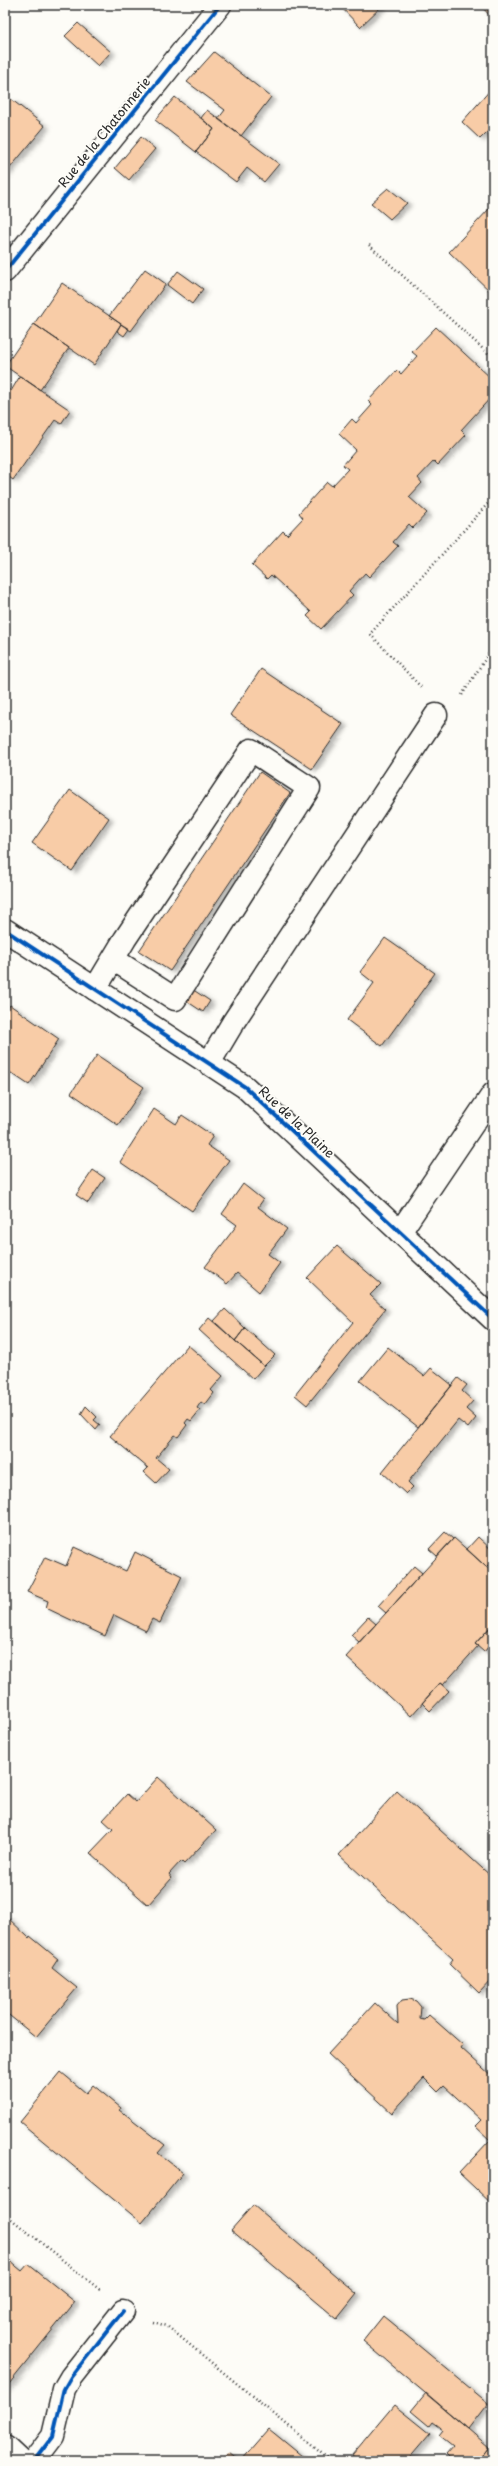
<svg xmlns="http://www.w3.org/2000/svg" width="498" height="2466" viewBox="0 0 498 2466" font-family="'Playpen Sans',sans-serif">
	<style>
		.building { fill: #f8cca7; stroke: #2b2b2b; filter: url(#shadow) }
		.lines { fill: none; stroke-linecap: round; stroke-linejoin: round }
		.service-casing { stroke: #2b2b2b; stroke-width: 25 }
		.minor-casing { stroke: #2b2b2b; stroke-width: 25 }
		.path { stroke: #2b2b2b; stroke-width: 2.5; stroke-dasharray: 1 3; stroke-linecap: butt }
		.service { stroke: #fdfcf7; stroke-width: 22 }
		.minor { stroke: #fdfcf7; stroke-width: 22 }
		.cycleway-casing { stroke: #fdfcf7; stroke-width: 6 }
		.cycleway { stroke: #0057b8; stroke-width: 4 }
		.labels { text-anchor: middle; stroke-width: 4; stroke-linejoin: round; paint-order: stroke }
		.street-label { font-size: 13px; fill: #2b2b2b; stroke: #fdfcf7 }
	</style>
	<defs>
		<filter id="shadow"><feDropShadow dx="4.5" dy="2.5" stdDeviation="2" flood-color="#0004"/></filter>
	</defs>
	<rect width="100%" height="100%" fill="#fdfcf7"/>
	<filter id="ink" filterUnits="userSpaceOnUse"><feTurbulence type="fractalNoise" baseFrequency=".025" numOctaves="2"/><feDisplacementMap in="SourceGraphic" scale="8" xChannelSelector="R" yChannelSelector="G"/><feConvolveMatrix kernelMatrix="1 2 1 2 8 2 1 2 1" color-interpolation-filters="sRGB"/></filter>
	<g filter="url(#ink)">
		<path class="building" d="M339 5H383L360 27Z
			M480 5H493V19Z
			M78 23 111 52 98 66 65 36Z
			M214 52 271 97 241 136 218 119 225 110 187 82Z
			M492 88 493 126 480 139 462 122Z
			M175 97 214 129 196 152 155 120Z
			M11 99 45 126 5 174V106Z
			M207 110 279 164 264 182 247 168 236 182 196 152 214 129 201 118Z
			M141 137 155 149 129 180 115 168Z
			M388 188 407 203 390 219 371 203Z
			M489 209 493 212V294L449 252Z
			M145 269 166 284 131 331 109 316Z
			M178 271 203 289 192 304 167 285Z
			M62 283 121 324 94 365 34 324Z
			M34 324 69 348 40 390 5 366Z
			M121 324 129 329 124 336 117 331Z
			M436 327 493 380V395L461 430 466 435 438 465 434 461 418 478 422 483 409 497 427 513 413 528 409 524 393 542 398 546 369 577 365 573 349 591 353 595 321 629 307 616 311 612 271 575 267 579 252 565 283 531 287 535 303 518 299 513 327 482 332 486 348 469 343 465 356 450 339 434 352 419 356 423 372 405 368 401 397 370 401 374 417 356 412 352Z
			M20 376 70 410 61 424 55 420 13 480 5 474V387L11 391Z
			M261 669 343 724 312 769 230 715Z
			M260 772 290 793 170 971 139 951Z
			M70 790 109 818 72 871 32 843Z
			M385 938 435 973 382 1046 347 1020 374 983 360 972Z
			M192 989 210 1001 203 1012 185 1000Z
			M10 1005 59 1039 29 1085 5 1069V1013Z
			M97 1055 144 1087 118 1125 71 1093Z
			M154 1109 176 1124 182 1115 213 1136 207 1145 229 1160 192 1211 120 1162Z
			M93 1170 105 1178 88 1203 76 1195Z
			M243 1184 263 1200 258 1207 287 1229 268 1254 280 1263 259 1292 237 1273 227 1284 205 1267 237 1225 222 1214Z
			M337 1246 381 1284 370 1295 385 1309 307 1405 295 1395 353 1322 307 1278Z
			M225 1309 245 1328 235 1341 214 1321Z
			M209 1318 264 1366 253 1379 199 1330Z
			M245 1328 275 1355 264 1366 235 1341Z
			M188 1345 223 1376 211 1390 214 1393 205 1405 201 1402 197 1408 200 1410 191 1421 188 1419 185 1423 187 1425 178 1437 175 1435 156 1458 169 1469 156 1483 144 1472 148 1468 110 1436Z
			M388 1347 424 1376 431 1368 452 1385 418 1427 360 1381Z
			M458 1378 467 1385 462 1391 473 1401 466 1409 476 1418 468 1428 458 1420 408 1482 413 1487 406 1494 382 1472Z
			M86 1406 97 1417 94 1420 100 1425 96 1430 81 1414Z
			M445 1532 453 1539 437 1556 429 1549Z
			M478 1537 493 1551V1560L486 1567 467 1549Z
			M454 1538 493 1573V1624L475 1644 478 1646 443 1685 440 1683 411 1716 346 1657Z
			M74 1547 126 1571 135 1552 182 1576 160 1623 152 1619 146 1631 114 1615 105 1636 46 1608 48 1601 27 1592 45 1557 66 1566Z
			M414 1566 422 1573 386 1613 378 1606Z
			M368 1617 376 1624 359 1642 351 1635Z
			M493 1624V1641L484 1652 475 1644Z
			M440 1683 449 1691 430 1711 422 1703Z
			M158 1777 216 1830 184 1864 181 1861 169 1874 172 1878 148 1905 90 1853 113 1829 103 1820 127 1794 136 1802Z
			M397 1791 493 1878V1978L479 1993 449 1964 453 1959 339 1855Z
			M5 1915 29 1938 30 1936 58 1959 52 1968 77 1988 36 2037 5 2012Z
			M410 1999 416 2001 421 2007 420 2019 424 2020 429 2015 463 2045 461 2048 493 2077V2205L459 2173 490 2140 475 2126 481 2120 444 2086 438 2092 424 2078 392 2113 328 2054 375 2003 398 2024 397 2006 402 2000Z
			M61 2072 86 2093 93 2085 121 2108 120 2110 165 2145 158 2153 183 2173 142 2223 20 2122Z
			M253 2205 357 2294 337 2319 231 2230Z
			M5 2257 22 2271 28 2264 75 2302 5 2389Z
			M383 2316 488 2403 468 2429 363 2341Z
			M426 2393 489 2447 478 2461H453L446 2454 453 2446 439 2435 443 2430 432 2422 429 2426 411 2411Z
			M394 2405 430 2434 407 2461H359L352 2455Z
			M269 2429 302 2456 298 2461H241Z
			M489 2447 493 2450V2461H478Z
			M229 2453 239 2461H222Z"/>
		<g class="lines">
			<g class="service-casing">
				<path id="service" d="M95 989 125 939 251 750 309 788 175 999 113 959
					M209 1063 234 1021 436 715
					M400 1232 493 1094
					M5 2447 20 2461"/>
			</g>
			<g class="minor-casing">
				<path id="minor" d="M5 271 220 5
					M5 930 245 1087 493 1319
					M34 2461 53 2436 64 2389 71 2377 123 2311"/>
			</g>
			<path class="path" d="M369 245 493 358
				M421 687 370 634 493 498
				M462 695 493 647
				M5 2214 100 2290
				M153 2322 167 2326 331 2461"/>
			<use href="#service" class="service"/>
			<use href="#minor" class="minor"/>
			<g class="cycleway-casing">
				<path id="cycleway" d="M5 271 220 5
					M5 930 245 1087 493 1319
					M34 2461 53 2436 64 2389 71 2377 123 2311"/>
			</g>
			<use href="#cycleway" class="cycleway"/>
		</g>
	</g>
	<g class="labels">
		<g class="street-label">
			<text transform="translate(104 132) rotate(-51)" y="5">Rue de la Chatonnerie</text>
			<text transform="translate(297 1122) rotate(43)" y="5">Rue de la Plaine</text>
		</g>
	</g>
	<rect width="498" height="2466" fill="none" stroke="#fdfcf7" stroke-width="20"/>
	<rect x="10" y="10" width="478" height="2446" fill="none" stroke="#2b2b2b" stroke-width="1.5" filter="url(#ink)"/>
</svg>
